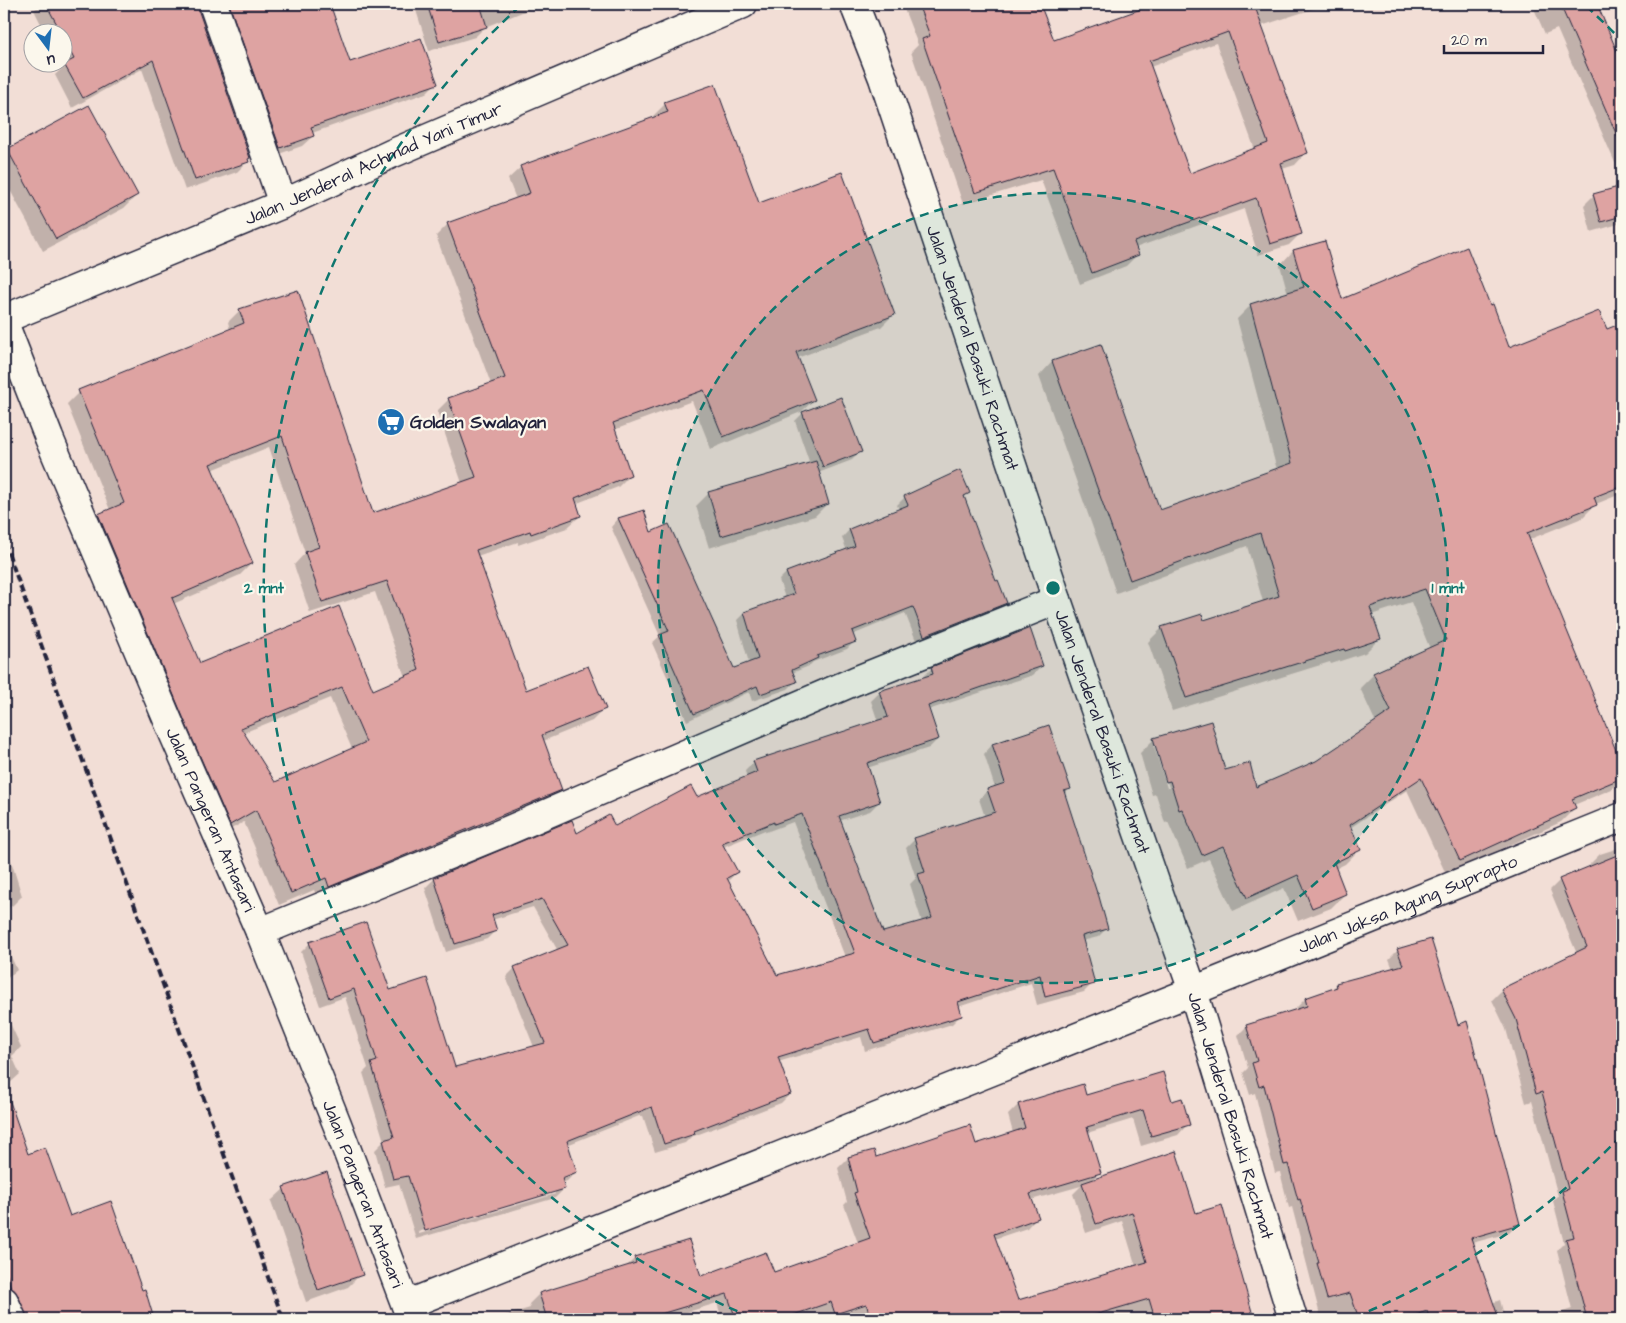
<svg xmlns="http://www.w3.org/2000/svg" width="1626" height="1323" viewBox="0 0 1626 1323" font-family="'Architects Daughter',sans-serif">
	<style>
		.shadow { fill: #0003; fill-rule: evenodd }
		.building { fill: #dea3a2; stroke: #22223b; fill-rule: evenodd }
		.lines { fill: none; stroke-linecap: round; stroke-linejoin: round }
		.minor-casing { stroke: #22223b; stroke-width: 31 }
		.major-casing { stroke: #22223b; stroke-width: 31 }
		.minor { stroke: #fbf7ec; stroke-width: 28 }
		.major { stroke: #fbf7ec; stroke-width: 28 }
		.rail { stroke: #22223b; stroke-width: 4; stroke-dasharray: 8 4; stroke-linecap: butt }
		.ring { fill: none; stroke: #0f766e; stroke-width: 2.5; stroke-dasharray: 9 6 }
		.labels { text-anchor: middle; stroke-width: 4.5; stroke-linejoin: round; paint-order: stroke }
		.street-label { font-size: 18px; fill: #22223b; stroke: #fbf7ec }
		.poi-label { font-size: 18px; font-weight: bold; fill: #22223b; stroke: #fbf7ec; text-anchor: start }
		.centre { fill: #0f766e; stroke: #fbf7ec; stroke-width: 2.5 }
		.ring-label { font-size: 15px; text-anchor: middle; font-weight: bold; fill: #0f766e; stroke: #fbf7ec; stroke-width: 4.5; stroke-linejoin: round; paint-order: stroke }
	</style>
	<rect width="100%" height="100%" fill="#f2ded6"/>
	<filter id="ink" filterUnits="userSpaceOnUse"><feTurbulence type="fractalNoise" baseFrequency=".02" numOctaves="2"/><feDisplacementMap in="SourceGraphic" scale="10" xChannelSelector="R" yChannelSelector="G"/><feConvolveMatrix kernelMatrix="1 2 1 2 8 2 1 2 1" color-interpolation-filters="sRGB"/></filter>
	<g filter="url(#ink)">
		<path class="shadow" d="M41 4H197V9L247 162 237 172 185 190 142 69 72 108 55 75 63 67 60 62H62V32H45L34 10Z
			M214 4H334L329 5 349 64 436 83 426 93 312 133 313 136 302 146 270 157Z
			M414 4H542L485 27 475 37 429 51Z
			M902 4H1039L1053 42 1154 5 1153 4H1322L1319 7 1261 26 1306 153 1295 165 1282 169 1301 233 1289 245 1258 255 1244 209 1135 248 1138 254 1126 266 1080 284 1041 180 963 204 911 52 918 45ZM1216 43 1255 150 1190 174 1150 67Z
			M1532 4H1614L1598 11 1622 66V179L1557 29 1545 34Z
			M665 104 758 204 893 315 881 327 797 358 814 400 801 412 711 449 692 401 614 430 630 475 618 487 575 504 580 516 567 528 518 545V542L477 556 525 692 604 709 592 721 543 741 560 790 548 802 317 898 314 890 279 905 244 822 218 836 87 527 99 515 110 510 67 404 79 392 230 330 228 322 240 310 372 515 462 483 437 411 449 399 491 384 436 236 448 224 516 199 508 179 521 167 654 118 653 116ZM269 447 305 553 294 565 310 613 375 592 405 677 373 691 199 664 173 604 240 575 252 563 212 470ZM330 698 352 749 274 783 243 733Z
			M8 150 137 195 124 208 43 251 4 179V154Z
			M1622 188V223L1591 232 1584 205 1594 195Z
			M1293 251 1341 300 1508 349 1606 331 1622 324V491L1618 495 1596 504 1582 518 1528 540 1622 768V779L1612 789 1574 805 1575 808 1561 822 1446 874 1407 790 1350 828 1359 850 1345 864 1335 869 1345 894 1331 908 1298 921 1284 888 1233 911 1209 859 1188 868 1168 822 1165 823 1156 794 1152 795 1140 753 1154 739 1256 789 1317 762 1376 723 1360 688 1374 674 1430 649 1411 602 1371 615 1379 639 1365 653 1331 664 1330 662 1172 711 1148 642 1162 628 1203 621 1263 602 1247 546 1116 593 1039 376 1052 362 1160 512 1277 470 1237 319 1251 305 1288 294 1280 265ZM1154 746H1157L1169 788H1167Z
			M803 413 860 452 852 460 818 473 827 504 815 516 709 548 696 506 709 493 810 464 795 421Z
			M969 492 964 498 995 583 1005 603 998 611 917 643 905 613 852 635 854 642 847 649 813 662 809 666 792 673 795 682 788 689 752 701 749 692 687 721 652 643 660 636 611 527 618 519 643 512 650 533 733 669 749 663 737 620 744 613 785 598 779 580 786 573 847 551 842 538 849 530 899 510 897 505 905 497Z
			M1029 629 1042 666 1033 675 928 710 938 739 929 748 867 768 879 802 870 811 839 821 883 934 922 922 910 884 916 878 906 848 915 839 985 817 979 799 988 790 995 788 984 754 992 745 1048 726 1070 788 1064 795 1107 928 1098 937 1082 941 1093 983 1084 992 1037 1005 1031 983 958 1007 961 1015 952 1024 865 1051 861 1037 778 1062 790 1094 781 1103 691 1137 685 1143 655 1152 643 1116H639L567 1145 576 1172 567 1181 562 1183 564 1189 555 1198 416 1239 399 1184 385 1187 375 1150 384 1141 363 1073 368 1068 345 997 320 1006 301 952 310 943 389 991 454 1069 534 1047 506 977 515 968 558 951 533 907 492 920 496 930 487 939 446 952 425 888 434 879 571 821 576 835 614 828 696 798 747 778 745 771 754 762 878 722 871 701 880 692 923 677 931 669ZM793 822 845 957 776 976 728 881 737 872 723 847 765 830 766 832ZM555 1191V1194L419 1234 418 1232Z
			M4 817 9 854 22 896 12 906 4 909Z
			M1622 847V1093L1611 1098 1622 1138V1319H1540L1572 1309 1557 1250 1564 1243 1553 1201 1558 1196 1532 1101 1526 1103 1506 1029 1492 1000 1502 990 1577 954 1550 890 1560 880 1591 867 1590 864 1600 854Z
			M4 941 17 970 4 981Z
			M1398 950 1518 1224 1509 1233 1472 1243 1492 1303 1500 1300 1505 1319H1321L1292 1207 1289 1208 1280 1172 1275 1173 1255 1093 1250 1095 1243 1073 1248 1068 1238 1035 1247 1026 1297 1010 1296 1008 1305 999 1331 991 1337 984 1393 969 1389 959Z
			M4 1010 21 1047 12 1056 20 1074 10 1083 4 1086Z
			M4 1088 27 1155 69 1218 141 1291 144 1290 153 1319H15L4 1298Z
			M1085 1097 1171 1102 1188 1124 1178 1135 1141 1146 1133 1119 1087 1133 1099 1173 1091 1181 1196 1214 1221 1207 1253 1319H858L855 1313 838 1319H722L717 1303 665 1319H495L530 1308 529 1304 539 1294 625 1268 635 1258 700 1278 773 1274 858 1243 844 1205 847 1202 838 1168 848 1158H875L975 1146 1013 1133 1008 1115 1018 1105ZM1081 1186 1073 1194 1086 1233 1122 1221 1136 1267 1017 1302 994 1239 1027 1228 1037 1217 1031 1200Z
			M284 1189 361 1274 348 1287 306 1302 271 1201Z
			M1521 1316 1522 1319H1510Z"/>
		<path class="building" d="M46 4H198V9L250 158 248 159 249 162 195 180 153 60 83 98 64 64 74 59 62 36V32H61Z
			M229 4H330L350 62 421 38 438 84 311 127 314 136 280 148Z
			M427 4H480L487 27 439 42Z
			M918 4H1040L1054 40 1155 4H1254L1308 153 1281 163 1302 234 1270 244 1256 198 1134 242 1139 255 1092 273 1053 168 975 193 922 39 930 36ZM1228 32 1268 143 1190 173 1149 61Z
			M1560 4H1597L1622 63V147Z
			M715 84 759 203 842 172 895 315 796 352 815 400 723 437 704 390 613 423 631 475 575 498 581 516 531 534 530 531 476 550 526 690 588 666 606 709 542 735 562 790 329 887 326 878 291 893 256 810 230 825 188 729 98 514 124 503 78 390 244 323 239 309 298 290 373 513 476 477 448 398 505 378 447 223 530 193 520 166 668 112 664 102ZM282 436 319 547 305 552 322 602 387 581 419 670 373 690 339 606 200 663 172 598 253 563 210 464ZM342 687 366 742 275 782 241 728Z
			M89 105 138 195 56 239 7 149Z
			M1622 186V216L1601 222 1593 194Z
			M1325 241 1342 299 1467 247 1490 305 1493 304 1509 347 1599 311 1607 329 1622 323V486L1594 497 1597 505 1527 533 1622 765V778L1572 799 1576 808 1460 861 1421 778 1350 825 1361 850 1334 863 1346 894 1312 908 1298 875 1247 898 1223 846 1202 855 1182 809 1179 810 1170 781 1166 782 1153 738 1211 721 1225 770 1250 763 1256 787 1316 761 1391 711 1373 673 1446 640 1425 589 1370 607 1381 639 1345 651 1344 649 1186 698 1161 627 1202 614 1204 620 1279 596 1260 533 1130 580 1052 361 1101 344 1160 510 1292 463 1250 304 1304 287 1293 250Z
			M841 397 862 452 823 467 802 412Z
			M816 461 829 504 721 536 708 492Z
			M960 470 970 493 964 496 996 581 998 580 1007 603 924 636 913 607 852 631 856 642 817 656 818 658 792 670 797 682 760 694 757 686 694 714 659 635 669 631 618 518 644 510 651 532 669 524 734 668 758 659 744 612 794 594 786 572 855 546 849 529 908 505 904 496Z
			M1030 628 1043 666 928 706 939 739 867 763 880 802 839 816 883 932 932 918 918 874 925 872 914 838 995 812 987 789 1005 783 992 744 1049 725 1071 789 1064 791 1097 893H1098L1108 929 1082 936 1095 984 1045 997 1040 975 958 1002 962 1016 874 1043 869 1029 778 1057 791 1094 694 1131 695 1134 664 1144 652 1107 649 1108 567 1141 577 1172 562 1178 565 1189 425 1231 408 1176 393 1179 383 1140 394 1137 371 1063 377 1061 354 989 329 998 309 942 366 922 390 990 427 978 455 1067 545 1043 514 967 568 945 542 899 492 915 497 931 455 944 434 878 572 820 577 833 609 815 615 826 691 786 697 797 757 772 753 761 888 717 879 691 933 674 931 667ZM802 814 855 953 777 975 727 878 738 872 722 843 774 822V824Z
			M1622 853V1319H1587L1566 1239 1574 1237 1562 1191 1568 1189 1542 1092 1536 1094 1516 1019 1501 989 1587 947 1559 879Z
			M1431 939 1458 1025 1467 1021 1520 1224 1471 1238 1499 1319H1430L1427 1311 1403 1319H1359L1350 1293 1327 1299 1317 1263H1319L1300 1199 1298 1200 1288 1164 1284 1165 1264 1085 1259 1087 1252 1063 1257 1061 1246 1025 1307 1006 1305 998 1337 987 1336 983 1403 965 1397 949Z
			M1163 1072 1172 1101 1182 1098 1190 1125 1151 1136 1143 1110 1087 1127 1101 1173 1030 1194 1039 1218 994 1234 1018 1300 1147 1262 1132 1212 1096 1224 1082 1183 1176 1151 1196 1213 1222 1205 1254 1319H1155L1149 1299 1081 1319H872L866 1304 835 1314 831 1302 782 1319H736L727 1294 644 1319H547L539 1293 636 1263 634 1257 689 1240 701 1276 766 1252 774 1272 870 1238 854 1193 857 1192 848 1157 874 1150 876 1157 970 1125 976 1144 1025 1128 1018 1104 1083 1084 1086 1095Z
			M8 1096 28 1154 45 1147 70 1216 111 1201 142 1290 145 1289 154 1319H27L18 1295 11 1288 4 1266V1097Z
			M327 1172 363 1275 318 1290 283 1187Z"/>
		<g class="lines">
			<g class="minor-casing">
				<g id="minor">
					<path d="M213 4 283 204"/>
					<path id="s1" d="M854 4 883 78 1057 600 1193 991 1293 1319"/>
					<path d="M260 932 502 833 855 681 1057 600"/>
					<path d="M4 1301 12 1319"/>
					<path id="s2" d="M406 1305 1193 991 1622 817"/>
				</g>
			</g>
			<g class="major-casing">
				<g id="major">
					<path id="s3" d="M4 319 283 204 391 154 743 4"/>
					<path id="s4" d="M4 323 49 438 174 735 260 932 337 1124 411 1319"/>
				</g>
			</g>
			<use href="#minor" class="minor"/>
			<use href="#major" class="major"/>
			<path class="rail" d="M4 541 283 1319"/>
		</g>
	</g>
	<circle cx="1053" cy="588" r="395" fill="#0f766e" fill-opacity=".12"/>
	<g class="ring">
		<circle cx="1053" cy="588" r="395"/>
		<path d="M1621 1136A789 789 0 0 1 1355 1317M751 1317A789 789 0 0 1 520 6M1586 6A789 789 0 0 1 1621 40"/>
	</g>
	<defs>
		<g id="supermarket-disc" transform="scale(1.4375)"><circle r="9.5" fill="#1f6fb2" stroke="#fbf7ec"/><path d="M-6-5.5h2.5l.6 2H6L4.5 2H-2.5L-4.4-4H-6ZM-1.5 3.2a1.3 1.3 0 1 0 .1 0ZM3 3.2a1.3 1.3 0 1 0 .1 0Z" fill="#fff"/></g>
	</defs>
	<g fill-rule="evenodd">
		<use href="#supermarket-disc" x="391" y="422"/>
	</g>
	<g class="labels">
		<g class="street-label">
			<text dy="6" stroke="none"><textPath href="#s3" startOffset="401">Jalan Jenderal Achmad Yani Timur</textPath></text>
			<text dy="6" stroke="none"><textPath href="#s1" startOffset="364">Jalan Jenderal Basuki Rachmat</textPath></text>
			<text dy="6" stroke="none"><textPath href="#s1" startOffset="769">Jalan Jenderal Basuki Rachmat</textPath></text>
			<text dy="6" stroke="none"><textPath href="#s4" startOffset="538">Jalan Pangeran Antasari</textPath></text>
			<text dy="6" stroke="none"><textPath href="#s2" startOffset="1079">Jalan Jaksa Agung Suprapto</textPath></text>
			<text dy="6" stroke="none"><textPath href="#s1" startOffset="1174">Jalan Jenderal Basuki Rachmat</textPath></text>
			<text dy="6" stroke="none"><textPath href="#s4" startOffset="942">Jalan Pangeran Antasari</textPath></text>
		</g>
		<g class="poi-label">
			<text x="410" y="428">Golden Swalayan</text>
		</g>
	</g>
	<circle cx="1053" cy="588" r="8" class="centre"/>
	<g class="ring-label">
		<text x="1448" y="593">1 mnt</text>
		<text x="264" y="593">2 mnt</text>
	</g>
	<rect width="1626" height="1323" fill="none" stroke="#fbf7ec" stroke-width="20"/>
	<rect x="10" y="10" width="1606" height="1303" fill="none" stroke="#22223b" stroke-width="2" filter="url(#ink)"/>
	<g transform="translate(48 48) rotate(165)"><circle r="24" fill="#fbf7ec" stroke="#a4a2a5"/>
	<path d="M0-4L9 19L0 12L-9 19Z" fill="#1f6fb2"/>
	<text y="-8" font-size="14" font-weight="bold" text-anchor="middle" fill="#22223b">U</text>
	</g>
	<path d="M1444 45v8h99v-8" fill="none" stroke="#22223b" stroke-width="2.5"/>
	<text x="1451" y="45" font-size="15" fill="#22223b" stroke="#fbf7ec" stroke-width="4" paint-order="stroke">20 m</text>
</svg>
